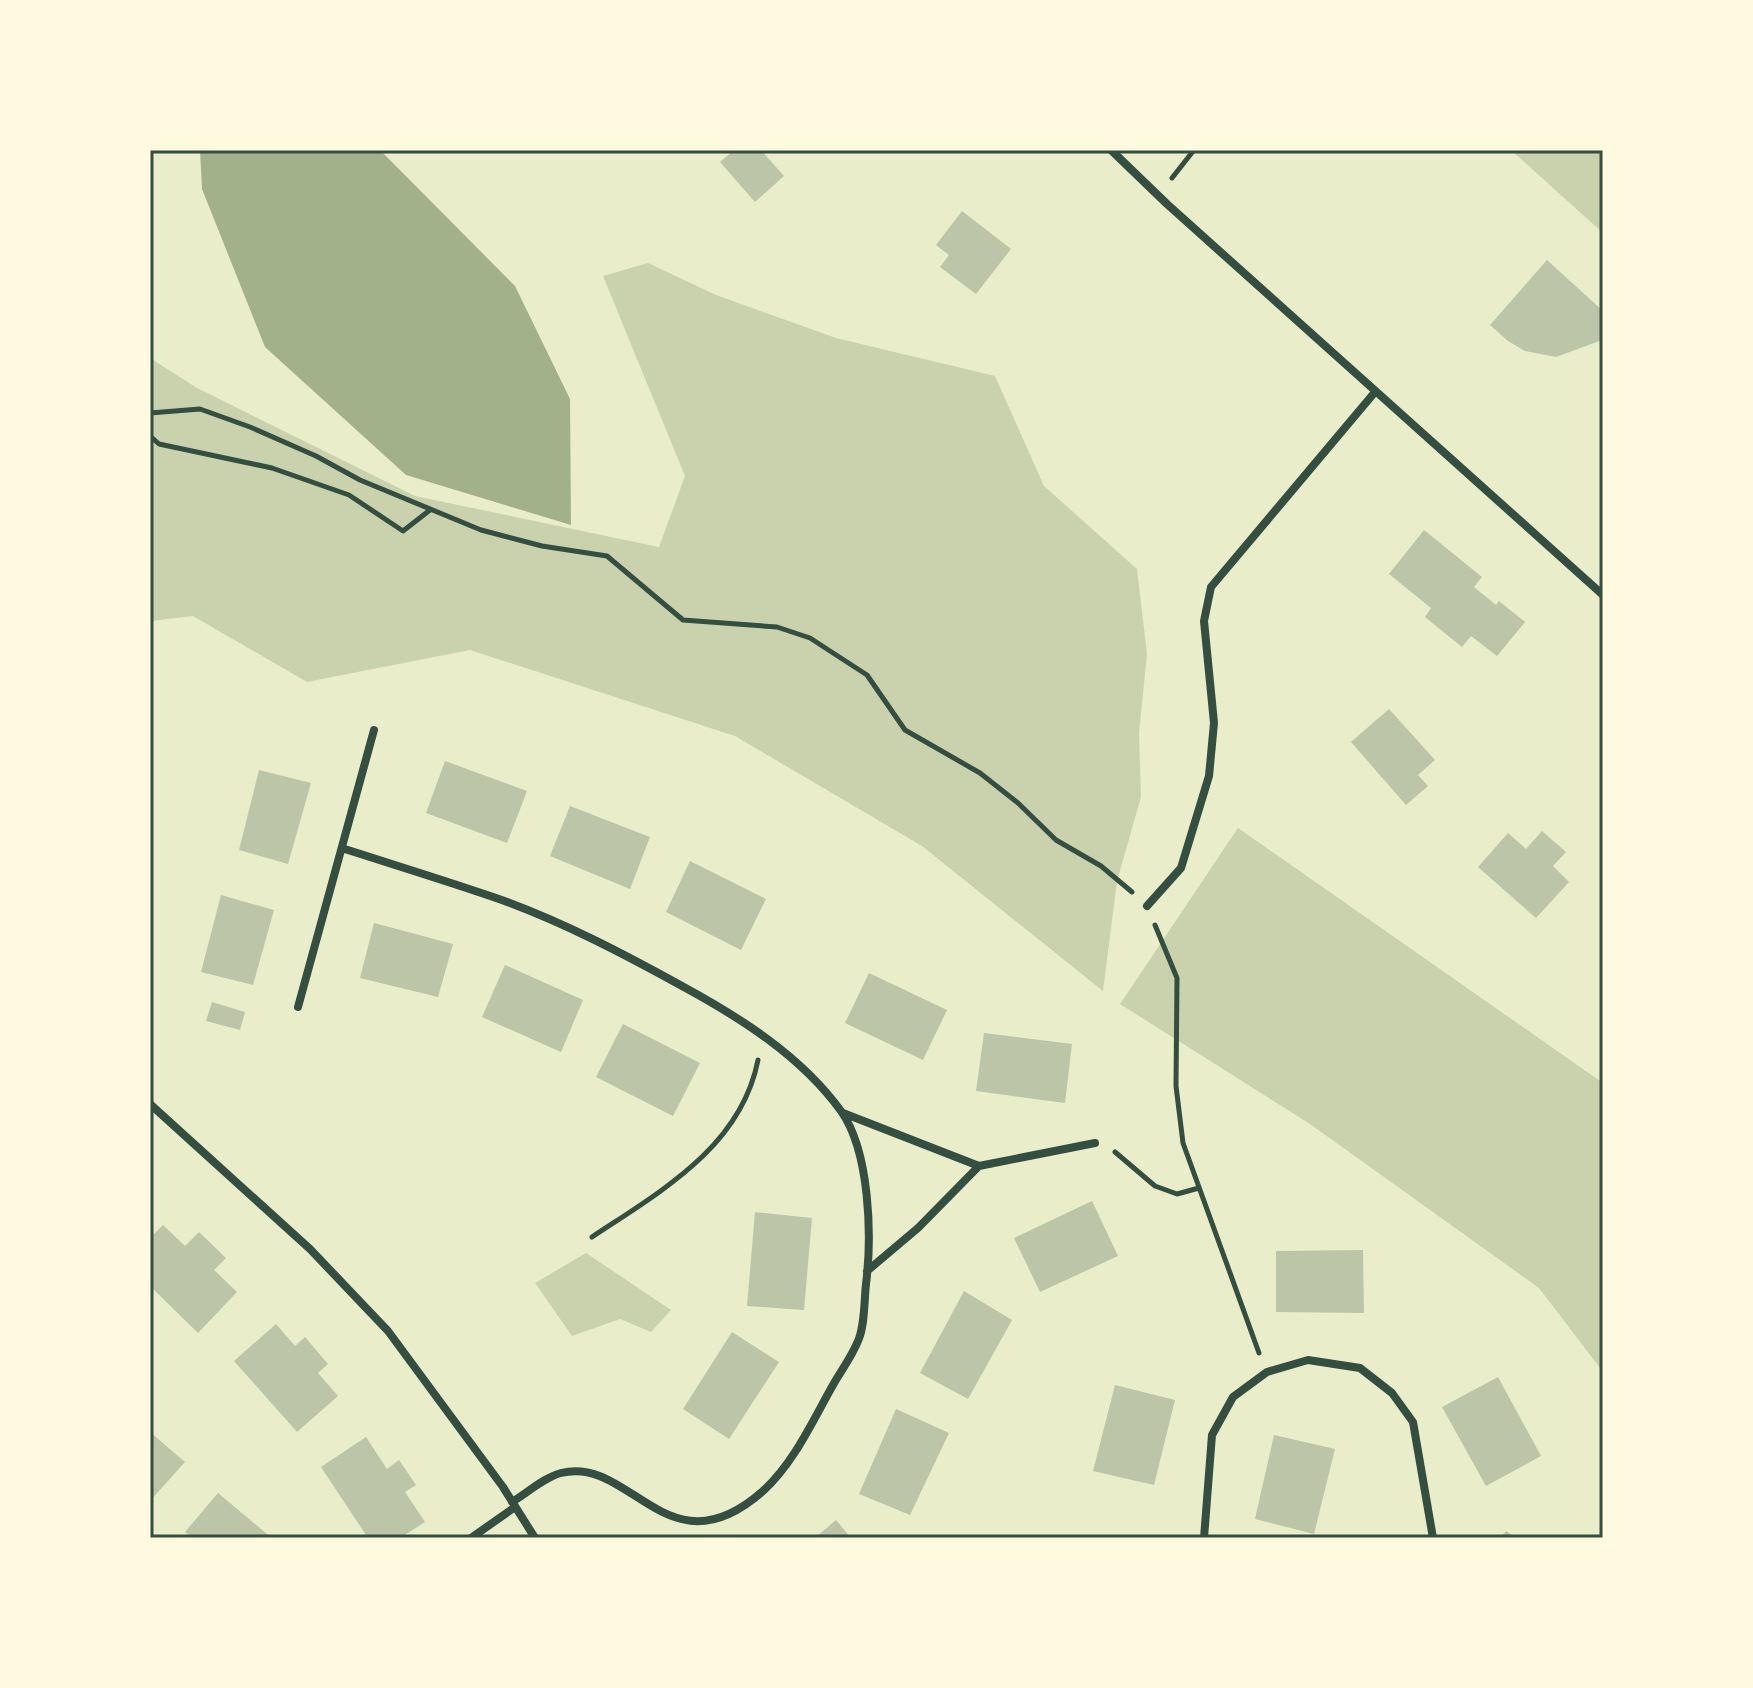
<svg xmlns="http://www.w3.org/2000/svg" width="1753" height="1688" viewBox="0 0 1753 1688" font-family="Poppins,sans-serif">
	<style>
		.green { fill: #cad2ad }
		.water { fill: #a3b18a }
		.building { fill: #bcc5a7 }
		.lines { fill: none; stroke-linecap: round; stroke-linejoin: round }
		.path { stroke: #344e41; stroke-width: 5 }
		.minor { stroke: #344e41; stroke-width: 8 }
		.neatline { fill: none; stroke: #344e41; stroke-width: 3 }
	</style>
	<rect width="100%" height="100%" fill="#e9edc9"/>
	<path class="green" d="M1511 150H1603V233Z
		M648 263 716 295 836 338 995 376 1044 486 1137 569 1147 654 1139 733 1141 797 1117 881 1103 991 922 846 735 736 470 650 307 682 193 616 150 621V358L197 388 415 496 659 547 685 476 603 276Z
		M1238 828 1603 1083V1372L1539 1288 1310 1124 1120 1004Z
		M586 1253 671 1310 651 1332 620 1319 572 1336 535 1283Z"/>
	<path class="water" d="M200 150H380L515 286 570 399 571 525 406 475 265 347 202 189Z"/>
	<path class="building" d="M734 150H761L784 176 755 202 720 162Z
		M962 211 1011 249 976 294 940 267 949 255 936 245Z
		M1547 260 1603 311 1602 340 1556 357 1525 351 1508 341 1490 325Z
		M1424 530 1482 577 1474 587 1496 605 1499 601 1525 622 1497 656 1471 636 1462 647 1425 617 1431 608 1389 574Z
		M1389 709 1435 760 1418 775 1428 786 1406 805 1351 742Z
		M445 761 527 791 507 843 426 813Z
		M259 770 311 783 288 864 239 850Z
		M570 806 650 837 630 889 550 856Z
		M1542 831 1566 852 1553 866 1569 882 1536 918 1478 867 1508 833 1526 849Z
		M690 861 766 899 741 950 666 912Z
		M221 895 274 910 253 985 201 972Z
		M374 923 453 944 438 997 360 978Z
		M505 965 583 1000 561 1052 482 1017Z
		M869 973 947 1010 923 1060 845 1023Z
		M212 1002 245 1012 240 1030 206 1021Z
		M623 1024 700 1063 673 1116 596 1077Z
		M984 1033 1072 1044 1065 1103 976 1091Z
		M1092 1201 1118 1256 1040 1292 1014 1238Z
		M755 1212 812 1218 804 1310 747 1306Z
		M163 1225 185 1246 199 1232 226 1258 214 1270 237 1292 198 1333 150 1286V1238Z
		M1363 1250 1364 1313 1276 1312V1251Z
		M964 1291 1012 1320 968 1399 920 1373Z
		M276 1324 295 1346 305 1337 328 1364 318 1373 338 1396 297 1432 234 1361Z
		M732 1332 779 1362 729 1439 683 1409Z
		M1498 1377 1541 1456 1486 1486 1442 1407Z
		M1115 1385 1175 1400 1154 1485 1093 1471Z
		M896 1409 949 1433 910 1515 859 1494Z
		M150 1432 185 1462 150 1501Z
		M1274 1435 1335 1449 1314 1534 1255 1519Z
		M366 1437 387 1469 399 1460 416 1485 405 1492 425 1522 400 1538H368L321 1467Z
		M218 1493 255 1524 272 1538H193L185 1532Z
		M836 1520 851 1538H815Z
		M1506 1531 1516 1538H1500Z"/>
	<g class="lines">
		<path class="path" d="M1172 178 1194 150
			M150 413 200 409 250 427 316 456 360 480 481 530 542 546 607 556 683 620 777 627 810 638 867 675 905 730 980 773 1018 803 1056 840 1101 866 1132 892
			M150 436 159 444 272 468 349 495 403 531 430 510
			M1155 925 1177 978 1176 1086 1183 1143 1259 1353
			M1115 1152 1155 1186 1177 1194 1199 1188
			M592 1237C661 1191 741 1147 758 1060"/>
		<path class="minor" d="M1111 150 1167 204 1603 595
			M342 848C394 865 447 881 499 899 563 922 624 954 682 986 741 1018 801 1056 841 1111 870 1152 872 1236 866 1284 864 1302 865 1325 858 1341 852 1356 841 1371 833 1385 813 1420 794 1463 763 1491 668 1575 631 1455 561 1473 545 1477 527 1493 512 1502
			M1147 906 1181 868 1209 776 1214 723 1204 621 1211 587 1375 392
			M298 1007 374 730
			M150 1104 310 1249 388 1331 503 1487 535 1538
			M843 1113 979 1166 1095 1143
			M867 1271 918 1228 979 1166
			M471 1538 515 1507
			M1204 1538 1212 1435 1233 1397 1267 1372 1308 1360 1360 1368 1392 1393 1413 1422 1433 1538"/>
	</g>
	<rect width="1753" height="1688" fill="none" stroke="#fefae0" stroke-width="304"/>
	<rect x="152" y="152" width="1449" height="1384" class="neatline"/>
</svg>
